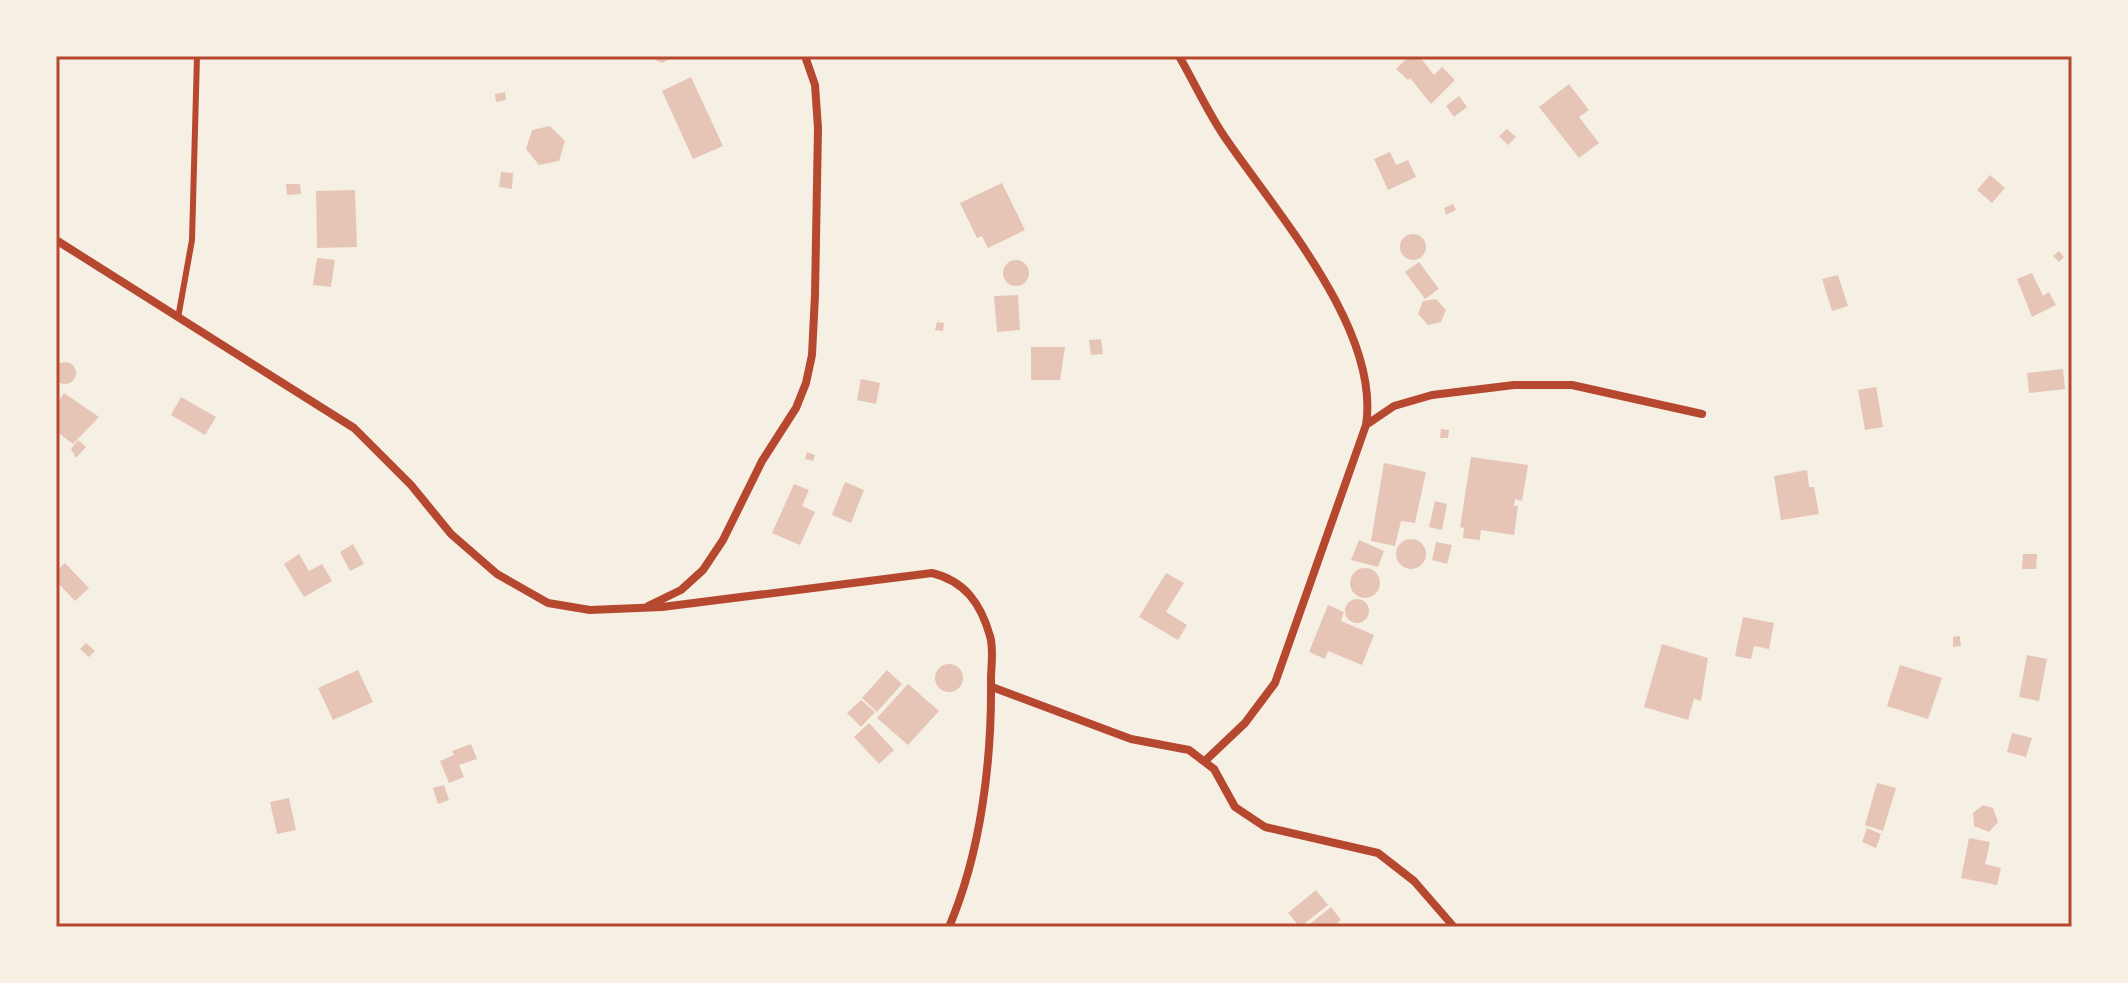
<svg xmlns="http://www.w3.org/2000/svg" width="2128" height="983" viewBox="0 0 2128 983" font-family="'Alegreya Sans',sans-serif">
	<style>
		.building { fill: #e6c5b7 }
		.lines { fill: none; stroke-linecap: round; stroke-linejoin: round }
		.service { stroke: #b5482f; stroke-width: 6 }
		.minor { stroke: #b5482f; stroke-width: 8 }
		.neatline { fill: none; stroke: #b5482f; stroke-width: 3 }
	</style>
	<rect width="100%" height="100%" fill="#f6efe4"/>
	<path class="building" d="M647 56H676L662 63Z
		M1409 56H1419L1434 75 1442 67 1455 80 1431 104 1410 78 1408 80 1396 69Z
		M691 77 723 146 693 159 662 91Z
		M1569 84 1589 110 1579 117 1599 143 1579 158 1539 107Z
		M505 92 506 100 496 102 495 94Z
		M1459 96 1467 107 1454 117 1446 106Z
		M550 126 565 141 559 161 539 165 526 149 532 130Z
		M1507 129 1516 137 1508 145 1499 136Z
		M1390 152 1396 165 1408 160 1416 177 1388 190 1374 159Z
		M501 172 513 173 512 189 499 187Z
		M1990 175 2005 188 1992 203 1977 190Z
		M1002 183 1025 230 988 248 982 236 977 238 960 203Z
		M286 184H300L301 194 287 195Z
		M355 190 357 247 317 248 316 191Z
		M1453 204 1456 210 1446 215 1444 208Z
		M1400 247a13 13 0 1 1 26 0a13 13 0 1 1-26 0Z
		M2059 251 2064 257 2059 262 2053 256Z
		M317 258 335 260 331 287 313 285Z
		M1003 273a13 13 0 1 1 26 0a13 13 0 1 1-26 0Z
		M1419 262 1439 289 1425 299 1405 272Z
		M2032 273 2043 296 2049 292 2056 305 2032 317 2017 279Z
		M1838 275 1848 306 1832 311 1822 279Z
		M1018 295 1020 330 997 332 994 296Z
		M1436 299 1446 310 1441 322 1428 325 1418 314 1423 301Z
		M937 322 944 323 943 331 935 330Z
		M1101 339 1103 354 1091 355 1089 340Z
		M1031 347H1065L1060 380H1031Z
		M54 373a11 11 0 1 1 22 0a11 11 0 1 1-22 0Z
		M2063 369 2065 389 2029 393 2027 373Z
		M861 379 880 383 876 404 857 400Z
		M1876 387 1883 427 1865 430 1858 390Z
		M64 393 99 417 73 444 56 431V405Z
		M181 397 216 417 205 435 171 415Z
		M1441 429 1449 430 1448 438H1440Z
		M78 440 86 447 76 458 71 449Z
		M807 452 815 455 813 461 805 459Z
		M1471 457 1528 465 1522 501 1515 499 1514 506H1518L1514 535 1481 530 1480 540 1463 538 1464 528 1460 527Z
		M1384 463 1426 472 1415 523 1401 521 1395 546 1371 541Z
		M1807 470 1809 487H1814L1819 514 1781 520 1774 476Z
		M845 482 864 490 851 523 832 515Z
		M794 484 809 490 802 506 815 512 800 545 772 533Z
		M1435 501 1447 504 1442 530 1429 527Z
		M1396 554a15 15 0 1 1 30 0a15 15 0 1 1-30 0Z
		M1359 540 1384 551 1378 567 1351 560Z
		M1436 542 1452 545 1447 564 1432 560Z
		M353 544 364 564 350 571 340 552Z
		M299 554 309 571 322 564 332 581 304 597 284 564Z
		M2023 554H2037L2036 569H2022Z
		M65 563 89 588 75 601 56 581V571Z
		M1350 583a15 15 0 1 1 30 0a15 15 0 1 1-30 0Z
		M1166 573 1184 583 1166 612 1187 625 1178 640 1139 617Z
		M1345 611a12 12 0 1 1 24 0a12 12 0 1 1-24 0Z
		M1328 605 1344 612 1341 621 1374 635 1362 665 1328 651 1325 659 1309 652Z
		M1743 617 1774 623 1769 649 1754 646 1751 659 1735 656Z
		M1960 636 1961 646 1953 647V637Z
		M86 643 95 651 89 657 80 649Z
		M1662 644 1708 658 1701 701 1694 699 1688 720 1644 707Z
		M2027 655 2047 659 2039 701 2019 697Z
		M935 678a14 14 0 1 1 28 0a14 14 0 1 1-28 0Z
		M1900 665 1942 678 1928 719 1887 706Z
		M358 670 373 702 333 720 318 688Z
		M887 670 902 684 877 712 862 698Z
		M908 684 939 711 908 745 877 718Z
		M861 700 875 712 861 727 847 713Z
		M869 723 894 750 879 764 854 737Z
		M2012 733 2032 738 2026 757 2007 752Z
		M471 744 477 759 459 765 464 777 449 783 440 761 454 755 452 751Z
		M1877 783 1896 788 1883 831 1865 825Z
		M444 785 449 800 438 804 433 788Z
		M289 798 296 830 277 834 270 802Z
		M1983 805 1993 808 1998 822 1989 832 1974 826 1973 813Z
		M1867 828 1881 834 1876 848 1862 842Z
		M1969 838 1990 842 1985 864 2001 868 1997 885 1961 878Z
		M1316 890 1328 905 1300 927 1288 913Z
		M1331 907 1341 920 1332 927H1306Z"/>
	<g class="lines">
		<path class="service" d="M178 318 192 240 197 56"/>
		<path class="minor" d="M1179 56C1194 82 1207 111 1224 136 1275 211 1381 330 1366 425
			M56 240 354 428 411 485 451 534 497 574 548 603 590 610 662 607 932 573C965 581 981 604 990 636 994 649 991 666 991 679 992 761 981 852 949 927
			M648 606 681 590 703 570 723 540 762 461 796 408 806 383 812 355 815 295 818 128 815 85 805 56
			M992 687 1131 739 1189 750 1214 769 1235 807 1265 827 1378 853 1414 881 1454 927
			M1206 760 1245 723 1275 683 1366 425 1394 406 1432 395 1514 385H1572L1702 414"/>
	</g>
	<rect width="2128" height="983" fill="none" stroke="#f6efe4" stroke-width="116"/>
	<rect x="58" y="58" width="2012" height="867" class="neatline"/>
</svg>
